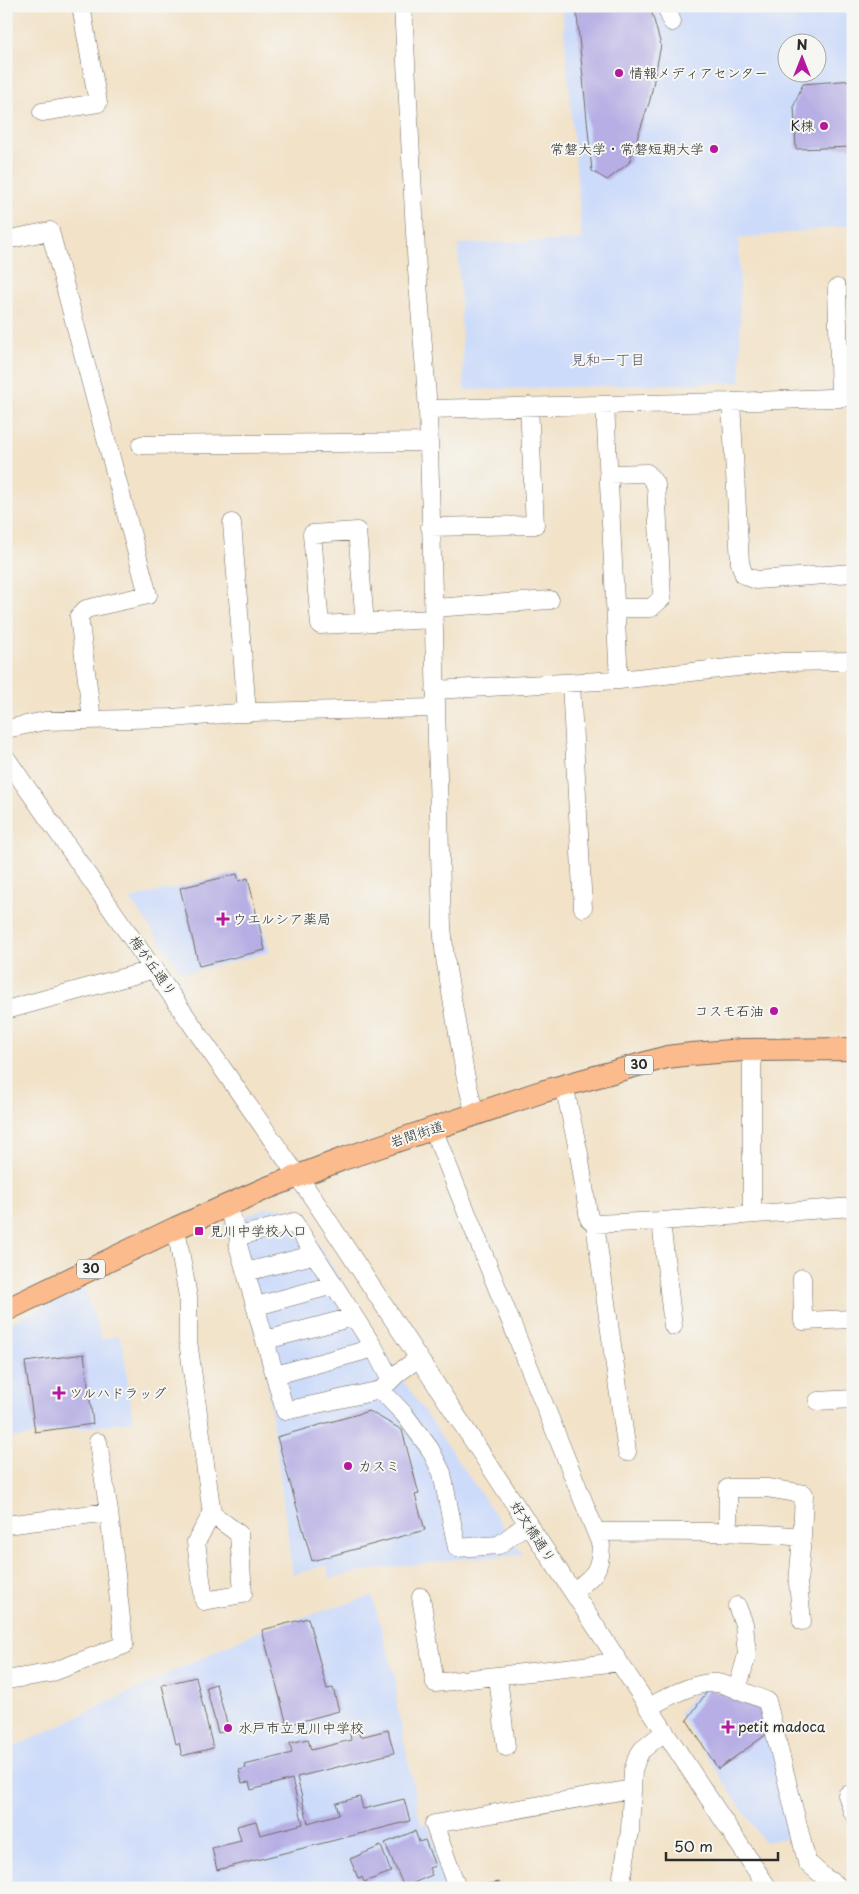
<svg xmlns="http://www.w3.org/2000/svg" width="859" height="1894" viewBox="0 0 859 1894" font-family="'Playpen Sans','Klee One',sans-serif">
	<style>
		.built { fill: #cddbfa; fill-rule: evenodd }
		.building { fill: #b6aee4 }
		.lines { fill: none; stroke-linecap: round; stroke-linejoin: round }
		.minor-casing { stroke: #716b62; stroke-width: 19 }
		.major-casing { stroke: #716b62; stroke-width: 24 }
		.minor { stroke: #fff; stroke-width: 18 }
		.major { stroke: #fbbb8c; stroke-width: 22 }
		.poi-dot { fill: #b5179e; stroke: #f6f6f2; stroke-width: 2 }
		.labels { text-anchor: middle; stroke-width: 4; stroke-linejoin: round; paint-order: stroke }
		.shield { fill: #f6f6f2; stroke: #686867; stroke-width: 1 }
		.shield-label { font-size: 12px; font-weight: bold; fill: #2b2b2b }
		.poi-label { font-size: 14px; fill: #2b2b2b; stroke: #f6f6f2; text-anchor: start }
		.street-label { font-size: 14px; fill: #2b2b2b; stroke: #f6f6f2 }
		.neighbourhood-label { font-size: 15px; fill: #5c596c; stroke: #f6f6f2 }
	</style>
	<rect width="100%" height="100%" fill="#f6f6f2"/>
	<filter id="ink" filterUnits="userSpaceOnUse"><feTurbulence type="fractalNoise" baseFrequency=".02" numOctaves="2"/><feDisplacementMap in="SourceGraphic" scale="10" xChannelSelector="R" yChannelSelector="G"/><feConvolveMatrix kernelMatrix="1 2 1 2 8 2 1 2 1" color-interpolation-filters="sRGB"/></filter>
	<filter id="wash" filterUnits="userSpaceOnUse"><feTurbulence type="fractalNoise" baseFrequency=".0096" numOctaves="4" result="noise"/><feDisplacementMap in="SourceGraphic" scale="20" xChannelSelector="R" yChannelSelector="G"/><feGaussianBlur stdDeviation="1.12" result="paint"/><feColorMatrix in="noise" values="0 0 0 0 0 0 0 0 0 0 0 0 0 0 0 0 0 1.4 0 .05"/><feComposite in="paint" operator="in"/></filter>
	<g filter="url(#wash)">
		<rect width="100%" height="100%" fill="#f2e2c8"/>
		<path class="built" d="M562 6H853V225L739 239 741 382 464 390 458 244 582 240ZM786 42H816V72H786Z
			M238 872 240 879 248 877 270 952 192 972 181 971 130 899Z
			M267 1207 283 1208 299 1213 398 1373 523 1555 461 1559 370 1570 330 1578 327 1565 293 1575 263 1350 255 1331 225 1225Z
			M84 1287 102 1340 119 1335 123 1345 133 1421 6 1439V1325Z
			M372 1596 396 1680 397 1705 421 1825 428 1824 451 1888H6V1751L260 1630Z
			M700 1687 763 1703 794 1837 764 1842 679 1714Z"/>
		<g id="blocks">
			<path class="building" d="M576 6H650L661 45 650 100 629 163 607 180 592 171Z
				M853 80V147L796 149 794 105 803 84Z
				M237 874 239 881 248 878 265 950 199 966 180 888Z
				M84 1354 93 1424 35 1432 25 1362Z
				M369 1411 402 1430 419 1494 415 1495 425 1530 312 1561 277 1437Z
				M308 1618 327 1689 333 1688 339 1711 287 1725 262 1630Z
				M196 1677 213 1748 182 1756 179 1743 176 1744 162 1685Z
				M216 1684 229 1730 218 1733 206 1687Z
				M709 1689 755 1701 762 1711 767 1734 718 1769 687 1720Z
				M357 1726 360 1737 388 1730 394 1753 297 1777 308 1823 339 1814 336 1803 360 1797 363 1809 404 1799 410 1821 217 1870 212 1848 241 1841 237 1826 256 1821 260 1835 303 1824 292 1779 251 1790 249 1782 242 1783 239 1770 246 1768 245 1765 292 1753 290 1743 308 1739 311 1750 351 1740 349 1729Z
				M415 1831 419 1842 425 1840 435 1866 429 1868 432 1875 404 1887 385 1843Z
				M381 1846 391 1872 364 1882 362 1877 358 1878 350 1859Z
				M499 1882 500 1888H475V1887Z"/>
		</g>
	</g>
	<g filter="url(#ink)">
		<use href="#blocks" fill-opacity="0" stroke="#716b62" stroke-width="1"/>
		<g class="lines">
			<g class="minor-casing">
				<path id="minor" d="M403 6 417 270 428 409 442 926 445 958 465 1074 475 1115
					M666 6 672 22
					M42 112 98 103 81 6
					M6 240 50 231 148 595 86 609 79 616 92 719
					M837 288 840 398
					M731 402 740 563 744 575 756 580 853 573
					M605 405 619 680
					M428 409 731 402 853 397
					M141 445 428 442
					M609 474 647 473 656 485 662 598 651 608H616
					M232 523 247 713
					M430 527 535 525 529 406
					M433 608 550 600
					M365 623 357 531 312 534 320 625 433 619
					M571 683 583 908
					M435 690 619 680 782 662 853 661
					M6 729 45 721 171 718 251 712 435 708
					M6 758 317 1204 768 1888
					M6 1010 155 969
					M752 1050V1214
					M564 1085 579 1154 589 1219 595 1224 627 1452
					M433 1129 601 1545C600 1573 593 1576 573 1592
					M226 1206 239 1236 238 1245 285 1411 381 1390 398 1373 419 1358
					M595 1224 661 1221
					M176 1228 188 1297V1341L212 1514 196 1542 204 1601 243 1594 239 1534 212 1514
					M239 1236 294 1222 374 1348 390 1379
					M246 1272 313 1255
					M802 1278 803 1321 853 1319
					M257 1306 333 1285
					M673 1326 661 1221 853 1207
					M266 1340 353 1317
					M276 1375 374 1348
					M381 1390 404 1414 430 1449 442 1473 457 1548 499 1545 528 1523
					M818 1401 853 1399
					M6 1525 109 1512
					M596 1532C665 1532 734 1530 802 1537L804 1494 767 1488H728V1533
					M802 1537 798 1583 802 1621
					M421 1597 435 1683 618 1662
					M498 1676 506 1747
					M6 1680 50 1673 124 1645 109 1512 98 1442
					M737 1690 747 1655 744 1624 737 1606
					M648 1708C665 1698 697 1681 717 1683 727 1684 756 1697 767 1701L807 1862 824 1877 841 1888
					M847 1795 853 1813
					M457 1888 434 1824 632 1789
					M620 1888 630 1831 633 1771 637 1758 642 1750 664 1732"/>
			</g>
			<g class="major-casing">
				<path id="major" d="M6 1310 176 1228 267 1188 343 1159 541 1092 667 1057 692 1054 743 1050 853 1049"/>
			</g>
			<use href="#minor" class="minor"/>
			<use href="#major" class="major"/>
		</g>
	</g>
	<g class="poi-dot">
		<circle cx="619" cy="73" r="5"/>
		<circle cx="824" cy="126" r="5"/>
		<circle cx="714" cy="149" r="5"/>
		<path d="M220.5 911.5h5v5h5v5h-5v5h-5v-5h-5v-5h5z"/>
		<circle cx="774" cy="1011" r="5"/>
		<rect x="194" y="1226" width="10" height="10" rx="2.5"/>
		<path d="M56.5 1385.5h5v5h5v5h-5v5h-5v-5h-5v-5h5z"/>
		<circle cx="348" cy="1466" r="5"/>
		<path d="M725.5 1719.5h5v5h5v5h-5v5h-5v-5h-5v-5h5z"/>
		<circle cx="228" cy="1728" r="5"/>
	</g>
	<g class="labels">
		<g class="shield">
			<rect x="625" y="1055.5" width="28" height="19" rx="4"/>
			<rect x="77" y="1259.5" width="28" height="19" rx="4"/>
		</g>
		<g class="shield-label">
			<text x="639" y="1069">30</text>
			<text x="91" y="1273">30</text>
		</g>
		<g class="poi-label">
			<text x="629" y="78">情報メディアセンター</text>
			<text x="814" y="131" text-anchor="end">K棟</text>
			<text x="704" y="154" text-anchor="end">常磐大学・常磐短期大学</text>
			<text x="233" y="924">ウエルシア薬局</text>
			<text x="764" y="1016" text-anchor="end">コスモ石油</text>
			<text x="209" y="1236">見川中学校入口</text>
			<text x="69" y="1398">ツルハドラッグ</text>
			<text x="358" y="1471">カスミ</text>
			<text x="738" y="1732">petit madoca</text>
			<text x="238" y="1733">水戸市立見川中学校</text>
		</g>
		<g class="street-label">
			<text transform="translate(153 966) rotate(55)" y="5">梅が丘通り</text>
			<text transform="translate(417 1134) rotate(-18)" y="5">岩間街道</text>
			<text transform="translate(533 1532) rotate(57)" y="5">好文橋通り</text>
		</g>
		<g class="neighbourhood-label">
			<text x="608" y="365">見和一丁目</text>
		</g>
	</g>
	<rect width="859" height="1894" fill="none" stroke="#f6f6f2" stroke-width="25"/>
	<g transform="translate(802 58)"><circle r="24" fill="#f6f6f2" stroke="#a5a5a2"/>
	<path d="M0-4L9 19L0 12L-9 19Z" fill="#b5179e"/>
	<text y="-8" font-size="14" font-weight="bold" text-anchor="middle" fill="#2b2b2b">N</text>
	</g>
	<path d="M666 1852v8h112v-8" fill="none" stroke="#2b2b2b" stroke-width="2.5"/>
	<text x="674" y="1852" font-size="15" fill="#2b2b2b" stroke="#f6f6f2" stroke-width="4" paint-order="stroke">50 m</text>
</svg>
